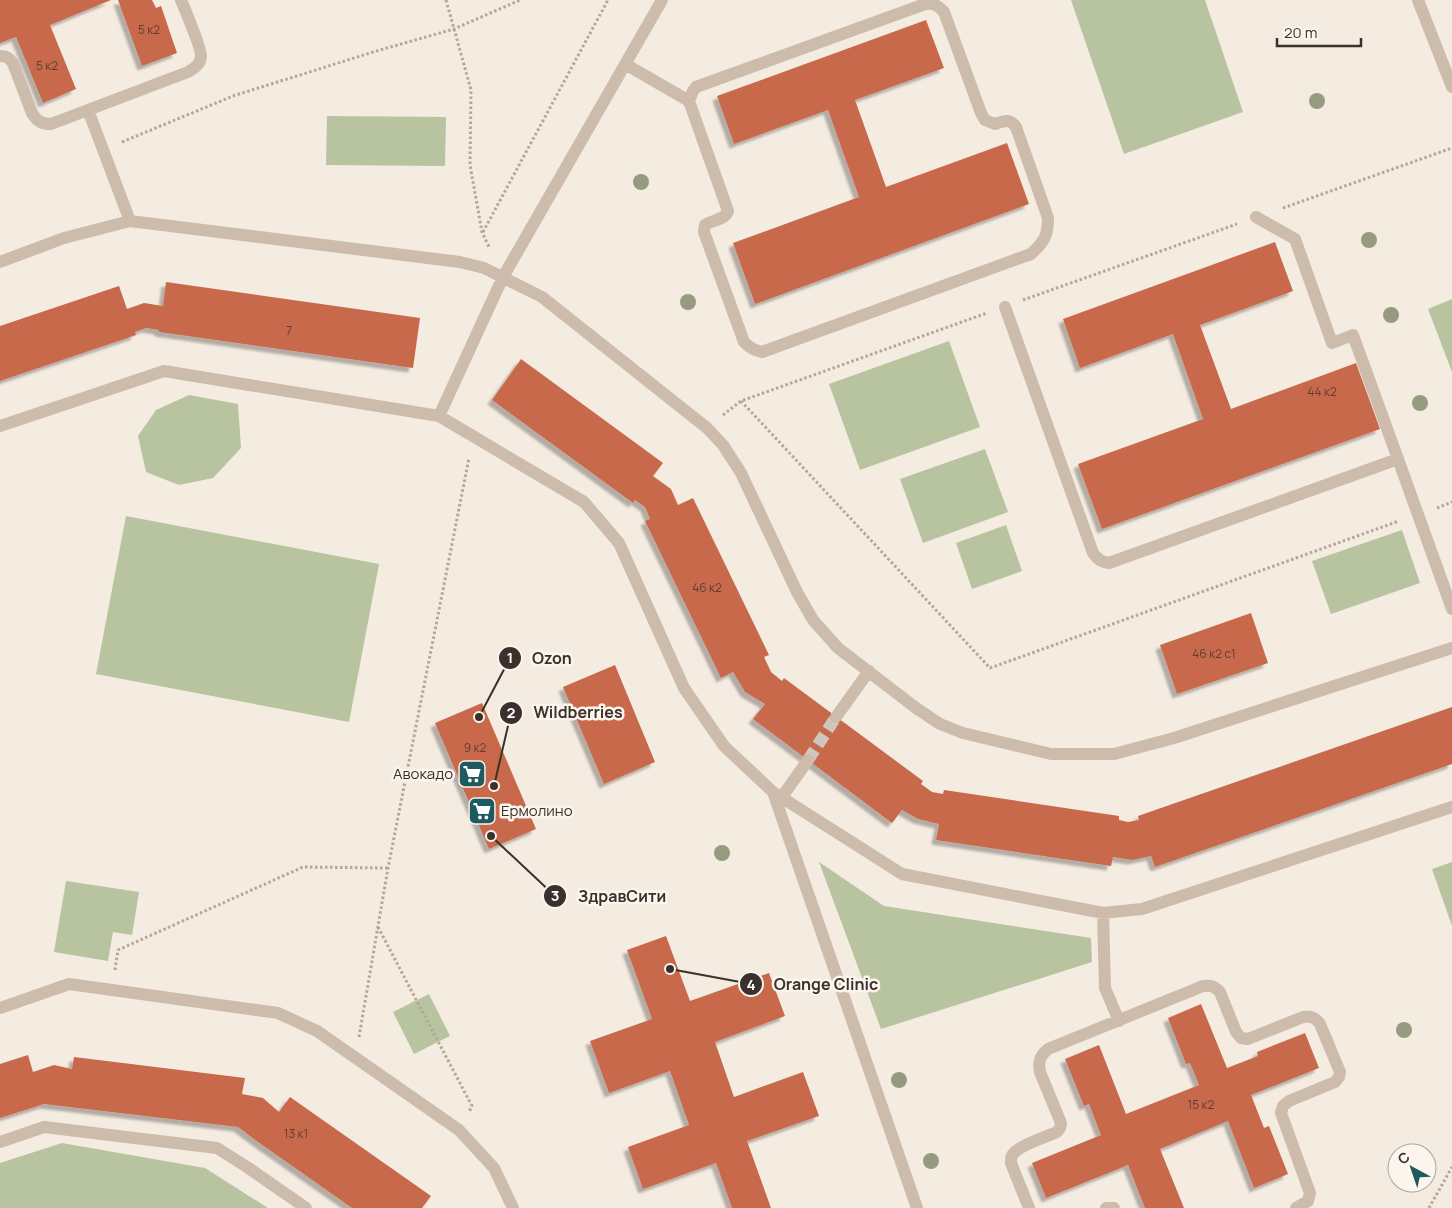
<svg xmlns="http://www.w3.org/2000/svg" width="1452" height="1208" viewBox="0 0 1452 1208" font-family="Manrope,sans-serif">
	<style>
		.green { fill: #b8c4a0 }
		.building { fill: #c8694b; filter: url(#shadow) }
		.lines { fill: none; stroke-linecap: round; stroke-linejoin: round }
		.minor-tunnel { stroke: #cfc6bd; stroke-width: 12; stroke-dasharray: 12 6; stroke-linecap: butt }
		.path { stroke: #b9a596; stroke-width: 3; stroke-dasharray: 2.5 2.5; stroke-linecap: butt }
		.minor { stroke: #cdbbac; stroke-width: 12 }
		.tree { fill: #969b7f }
		.labels { text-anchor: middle; stroke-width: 5; stroke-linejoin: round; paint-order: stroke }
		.number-label { font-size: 12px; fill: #5e3e33 }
		.poi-label { font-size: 15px; fill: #3b302b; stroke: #fbf5ee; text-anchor: end }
		.leader { fill: none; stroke: #3b302b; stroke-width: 2 }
		.callout-dot { fill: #3b302b; stroke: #fbf5ee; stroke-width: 2 }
		.mark-label { font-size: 15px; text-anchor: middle; font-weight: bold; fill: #fff }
		.callout-label { font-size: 16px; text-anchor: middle; font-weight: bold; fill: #3b302b; stroke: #fbf5ee; stroke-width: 5; stroke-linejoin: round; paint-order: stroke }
	</style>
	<defs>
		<filter id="shadow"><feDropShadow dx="-4.5" dy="4.5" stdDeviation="1" flood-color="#0004"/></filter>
	</defs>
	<rect width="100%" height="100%" fill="#f4ebe1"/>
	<path class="green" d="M1071 0H1205L1243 112 1124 154Z
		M327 116 446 117 445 166 326 165Z
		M1452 299V372L1428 309Z
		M949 341 980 427 860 470 829 384Z
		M189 395 238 404 241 448 213 478 179 485 146 472 138 436 156 410Z
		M985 449 1008 512 923 543 900 479Z
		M126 516 379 564 349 722 96 674Z
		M1006 525 1022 571 972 589 956 543Z
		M1402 530 1420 583 1331 614 1312 561Z
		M819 862 884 906 1091 938 1092 962 881 1029Z
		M1452 862V926L1432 869Z
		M66 881 139 892 132 935 113 932 108 961 54 952Z
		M429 994 450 1036 414 1054 393 1012Z
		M62 1143 205 1168 268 1208H0V1163Z"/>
	<path class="building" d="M0 0H111L50 25 76 89 43 103 16 37 0 43Z
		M118 0H152L156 8 161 6 177 53 142 66Z
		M926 20 944 68 855 100 886 187 1007 143 1029 204 755 304 733 243 859 197 828 110 734 144 717 96Z
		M1275 242 1293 291 1200 325 1231 409 1356 363 1380 429 1102 529 1078 464 1203 419 1173 334 1080 368 1063 319Z
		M166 282 420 318 413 368 159 332V330L146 328 135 332 136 335 0 381V326L119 286 127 309 144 303 163 306Z
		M521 359 663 463 653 476 671 489 678 505 693 498 769 655 764 657 771 672 782 681 784 678 923 781 921 784 932 792 943 794 944 790 1119 816V820L1128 822 1139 820 1138 816 1452 707V764L1155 867 1151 856 1132 860 1113 857 1111 866 936 840 939 824 918 819 902 810 892 823 753 719 765 704 745 692 733 672 721 678 645 521 650 519 645 507 635 500 633 503 492 400Z
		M1251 613 1268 663 1177 694 1160 645Z
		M615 665 655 762 604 784 563 687Z
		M482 703 536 829 489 849 435 723Z
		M666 936 690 1001 769 973 785 1016 715 1042 734 1097 803 1072 819 1116 747 1141 771 1208H732L716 1163 643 1189 628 1147 689 1125 670 1071 609 1093 590 1041 652 1019 627 950Z
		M1201 1004 1227 1068 1258 1056 1257 1052 1305 1033 1319 1068 1251 1095 1264 1128 1269 1126 1288 1174 1254 1188 1228 1121 1160 1149 1184 1208H1145L1128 1165 1046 1198 1032 1163 1101 1135 1089 1104 1084 1106 1065 1059 1099 1045 1126 1114 1199 1085 1190 1063 1186 1064 1168 1018Z
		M28 1055 33 1072 54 1065 72 1069 74 1057 245 1078 242 1094 263 1098 279 1112 290 1097 431 1196 422 1208H352L258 1142 238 1127 44 1104 0 1118V1064Z"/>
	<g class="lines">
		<path class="minor-tunnel" d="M808 760 836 717"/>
		<path class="path" d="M446 0 471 90 470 165 482 232 489 247
			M122 142 233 96 373 52 454 29 520 0
			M1283 208 1452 148
			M483 232 608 0
			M1023 300 1237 224
			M741 401 990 668 1399 521
			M723 415 741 401 987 313
			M1437 508 1452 502
			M378 927 472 1106 469 1112
			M115 970 118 950 303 867 388 868
			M359 1037 388 868 469 458
			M1429 1208 1452 1167"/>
		<path class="minor" d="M662 0 503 277 439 416 584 502 619 543 684 688 724 746 773 792 902 874 1103 913 1142 909 1452 807
			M1418 0 1452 87
			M925 4C933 3 938 5 944 12L981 113 985 120 995 124C1004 121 1010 118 1016 127L1048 218C1048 236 1044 242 1031 254L762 352C754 350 750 348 744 342L704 232 705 225C712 220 725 220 728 211L689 101 693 91 696 87Z
			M0 56C7 56 9 58 13 63L32 113C37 121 41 124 51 124L188 72C194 68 200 65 201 57 202 49 185 10 181 0
			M625 64 689 101
			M88 110 130 221
			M0 262 64 238 130 221 460 262 484 268 542 297 707 428 723 445 741 473 797 592 813 620 838 648 916 708 940 724 963 733 1051 754H1114L1174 738 1452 648
			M1005 307 1093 553C1098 560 1102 562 1109 563L1398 459 1353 335 1332 343 1295 239 1256 217
			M0 426 164 371 439 416
			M1398 459 1452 609
			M836 717 869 671
			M773 792 917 1208
			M782 797 808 760
			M1103 913 1105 988 1119 1021
			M0 1008 69 984 278 1013 317 1031 459 1130 494 1168 513 1208
			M0 1142 44 1127 217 1148 247 1167 306 1208
			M1029 1208 1011 1163C1011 1158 1011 1155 1015 1152 1023 1144 1046 1137 1057 1132L1060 1128 1061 1123 1040 1072C1038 1061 1040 1056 1048 1049L1203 986C1211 985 1214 986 1220 992L1236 1032 1241 1038 1248 1039 1303 1017C1311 1016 1315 1017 1320 1024L1340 1072 1339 1077 1335 1082 1289 1101 1283 1106 1281 1113 1310 1193 1308 1201 1296 1208
			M1106 1208H1114"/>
	</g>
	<g class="tree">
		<circle cx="1317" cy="101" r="8"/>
		<circle cx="641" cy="182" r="8"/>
		<circle cx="1369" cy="240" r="8"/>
		<circle cx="688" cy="302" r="8"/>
		<circle cx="1391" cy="315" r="8"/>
		<circle cx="1420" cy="403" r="8"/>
		<circle cx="722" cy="853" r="8"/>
		<circle cx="1404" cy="1030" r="8"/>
		<circle cx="899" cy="1080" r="8"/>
		<circle cx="931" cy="1161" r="8"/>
	</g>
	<defs>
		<g id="supermarket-square" transform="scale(1.4375)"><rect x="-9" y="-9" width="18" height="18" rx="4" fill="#1f5a5e" stroke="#fbf5ee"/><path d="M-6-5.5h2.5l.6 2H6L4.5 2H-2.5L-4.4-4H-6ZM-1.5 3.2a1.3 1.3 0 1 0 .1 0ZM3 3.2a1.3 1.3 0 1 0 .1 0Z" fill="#fff"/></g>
	</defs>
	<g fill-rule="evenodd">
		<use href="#supermarket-square" x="472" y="774"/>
		<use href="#supermarket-square" x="482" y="811"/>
	</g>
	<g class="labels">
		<g class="number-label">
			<text x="149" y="34">5 к2</text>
			<text x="47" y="70">5 к2</text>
			<text x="289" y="335">7</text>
			<text x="1322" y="396">44 к2</text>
			<text x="707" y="592">46 к2</text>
			<text x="1214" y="658">46 к2 с1</text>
			<text x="475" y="752">9 к2</text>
			<text x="1201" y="1109">15 к2</text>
			<text x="296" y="1138">13 к1</text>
		</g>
		<g class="poi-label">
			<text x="453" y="779">Авокадо</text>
			<text x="501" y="816" text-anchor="start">Ермолино</text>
		</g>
	</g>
	<path class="leader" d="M479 717L510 658M494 786L511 713M491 836L555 896M670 969L751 984"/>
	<g class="callout-dot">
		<circle cx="479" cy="717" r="5"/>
		<circle cx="494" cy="786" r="5"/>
		<circle cx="491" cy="836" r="5"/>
		<circle cx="670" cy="969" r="5"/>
		<circle cx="510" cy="658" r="12"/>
		<circle cx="511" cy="713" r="12"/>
		<circle cx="555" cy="896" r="12"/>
		<circle cx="751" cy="984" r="12"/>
	</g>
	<g class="mark-label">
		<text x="510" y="663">1</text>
		<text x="511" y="718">2</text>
		<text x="555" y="901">3</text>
		<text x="751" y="990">4</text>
	</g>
	<g class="callout-label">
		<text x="552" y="664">Ozon</text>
		<text x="578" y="718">Wildberries</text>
		<text x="622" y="902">ЗдравСити</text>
		<text x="826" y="990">Orange Clinic</text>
	</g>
	<g transform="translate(1412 1168) rotate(320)"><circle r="24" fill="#fbf5ee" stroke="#aea6a0"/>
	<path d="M0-4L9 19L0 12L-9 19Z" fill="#1f5a5e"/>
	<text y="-8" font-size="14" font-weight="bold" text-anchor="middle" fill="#3b302b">С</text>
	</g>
	<path d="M1277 38v8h84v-8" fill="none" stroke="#3b302b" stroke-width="2.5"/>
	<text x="1284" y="38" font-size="15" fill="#3b302b" stroke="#fbf5ee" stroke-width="4" paint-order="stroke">20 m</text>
</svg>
